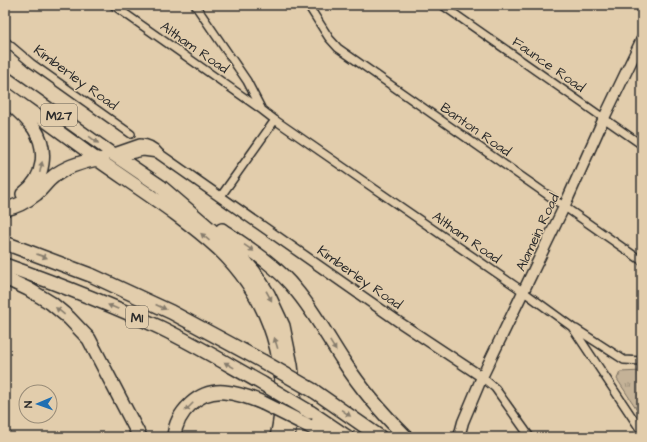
<svg xmlns="http://www.w3.org/2000/svg" width="647" height="442" viewBox="0 0 647 442" font-family="'Architects Daughter',sans-serif">
	<style>
		.park { fill: url(#park-tufts); stroke: #786e61 }
		.lines { fill: none; stroke-linecap: round; stroke-linejoin: round }
		.minor-casing { stroke: #2b2b2b; stroke-width: 10 }
		.tertiary-casing { stroke: #2b2b2b; stroke-width: 12 }
		.secondary-casing { stroke: #2b2b2b; stroke-width: 13 }
		.primary-casing { stroke: #2b2b2b; stroke-width: 14 }
		.motorway-casing { stroke: #2b2b2b; stroke-width: 16 }
		.minor { stroke: #e2cdac; stroke-width: 7 }
		.tertiary { stroke: #e2cdac; stroke-width: 9 }
		.secondary { stroke: #e2cdac; stroke-width: 10 }
		.primary { stroke: #e2cdac; stroke-width: 11 }
		.motorway { stroke: #e2cdac; stroke-width: 13 }
		.motorway-bridge-casing { stroke: #2b2b2b; stroke-width: 16; stroke-linecap: butt }
		.motorway-bridge { stroke: #e2cdac; stroke-width: 13 }
		.oneway { fill: #867c6c }
		.labels { text-anchor: middle; stroke-width: 3; stroke-linejoin: round; paint-order: stroke }
		.shield { fill: #e2cdac; stroke: #625c52; stroke-width: 1 }
		.shield-label { font-size: 13px; font-weight: bold; fill: #2b2b2b }
		.street-label { font-size: 14px; fill: #2b2b2b; stroke: #e2cdac }
	</style>
	<defs>
		<pattern id="park-tufts" width="24" height="20" patternUnits="userSpaceOnUse"><rect width="24" height="20" fill="#c4b297"/><path d="M3 7l-1-3M5 7V3M7 7l1-3M15 17l-1-3M17 17v-4M19 17l1-3" fill="none" stroke="#9f917b"/></pattern>
	</defs>
	<rect width="100%" height="100%" fill="#e2cdac"/>
	<filter id="ink" filterUnits="userSpaceOnUse"><feTurbulence type="fractalNoise" baseFrequency=".025" numOctaves="2"/><feDisplacementMap in="SourceGraphic" scale="8" xChannelSelector="R" yChannelSelector="G"/><feConvolveMatrix kernelMatrix="1 2 1 2 8 2 1 2 1" color-interpolation-filters="sRGB"/></filter>
	<g filter="url(#ink)">
		<path class="park" d="M642 371V417L617 379 620 372Z"/>
		<g class="lines">
			<g class="minor-casing">
				<path id="minor" d="M113 5 262 110 275 120 524 292 572 327 642 432
					M195 5 247 81 261 108
					M308 5 329 38 338 48 642 261
					M442 5 642 145
					M5 41 31 63 131 134
					M221 196 275 120
					M576 329 624 360 642 361
					M482 377 495 388 530 437"/>
			</g>
			<g class="tertiary-casing">
				<path id="tertiary" d="M120 156 143 151 158 153
					M97 159 140 144C149 144 154 147 159 154L399 322 482 377"/>
			</g>
			<g class="secondary-casing">
				<path id="secondary" d="M459 437 463 422 482 377 564 207 604 118 642 39"/>
			</g>
			<g class="primary-casing">
				<path id="primary" d="M5 77 113 154
					M5 92 97 159"/>
			</g>
			<g class="motorway-casing">
				<path id="motorway" d="M5 99C15 108 26 117 34 128 48 149 45 179 23 194
					M113 154 160 186 238 253 254 272 268 294 283 326 291 365 294 392 288 437
					M5 209C16 207 27 201 36 194 42 189 47 181 54 176 67 166 81 162 97 159 138 188 182 215 219 249 270 298 293 368 277 437
					M222 230C248 248 275 264 295 289 314 311 328 338 344 362 362 390 383 414 406 437
					M5 243 93 276 171 312 262 361
					M5 265C58 284 110 304 161 328 196 345 229 365 263 384
					M5 278 28 289 51 303 69 318 89 339 140 437
					M314 391 380 437
					M310 412 347 437
					M309 426 330 437
					M174 437C176 412 199 390 224 392 238 393 251 398 263 403"/>
			</g>
			<use href="#minor" class="minor"/>
			<use href="#tertiary" class="tertiary"/>
			<use href="#secondary" class="secondary"/>
			<use href="#primary" class="primary"/>
			<use href="#motorway" class="motorway"/>
			<g class="motorway-bridge-casing">
				<path id="motorway-bridge" d="M262 361 314 391
					M263 384 310 412
					M263 403 309 426"/>
			</g>
			<use href="#motorway-bridge" class="motorway-bridge"/>
		</g>
		<defs><path id="oneway-solid" d="M-6-.8H1V-3.2L6.5 0L1 3.2V.8H-6Z"/></defs>
		<g class="oneway">
			<use href="#oneway-solid" transform="translate(94 140) rotate(36)"/>
			<use href="#oneway-solid" transform="translate(41 167) rotate(-78)"/>
			<use href="#oneway-solid" transform="translate(205 237) rotate(-139)"/>
			<use href="#oneway-solid" transform="translate(249 248) rotate(34)"/>
			<use href="#oneway-solid" transform="translate(42 256) rotate(20)"/>
			<use href="#oneway-solid" transform="translate(269 296) rotate(61)"/>
			<use href="#oneway-solid" transform="translate(113 307) rotate(-157)"/>
			<use href="#oneway-solid" transform="translate(161 307) rotate(25)"/>
			<use href="#oneway-solid" transform="translate(60 311) rotate(-141)"/>
			<use href="#oneway-solid" transform="translate(276 343) rotate(-107)"/>
			<use href="#oneway-solid" transform="translate(333 346) rotate(58)"/>
			<use href="#oneway-solid" transform="translate(229 365) rotate(-151)"/>
			<use href="#oneway-solid" transform="translate(189 407) rotate(135)"/>
			<use href="#oneway-solid" transform="translate(346 413) rotate(35)"/>
		</g>
	</g>
	<g class="labels">
		<g class="shield">
			<rect x="41" y="104" width="36" height="22" rx="3"/>
			<rect x="126" y="306" width="22" height="22" rx="3"/>
		</g>
		<g class="shield-label">
			<text x="59" y="120">M27</text>
			<text x="137" y="322">M1</text>
		</g>
		<g class="street-label">
			<text transform="translate(195 47) rotate(35)" y="5">Altham Road</text>
			<text transform="translate(549 64) rotate(35)" y="5">Faunce Road</text>
			<text transform="translate(76 77) rotate(36)" y="5">Kimberley Road</text>
			<text transform="translate(476 129) rotate(35)" y="5">Banton Road</text>
			<text transform="translate(537 232) rotate(-65)" y="5">Alamein Road</text>
			<text transform="translate(467 237) rotate(35)" y="5">Altham Road</text>
			<text transform="translate(360 277) rotate(35)" y="5">Kimberley Road</text>
		</g>
	</g>
	<rect width="647" height="442" fill="none" stroke="#e2cdac" stroke-width="20"/>
	<rect x="10" y="10" width="627" height="422" fill="none" stroke="#2b2b2b" stroke-width="1.5" filter="url(#ink)"/>
	<g transform="translate(38 404) rotate(268)"><circle r="19" fill="#e2cdac" stroke="#998c78"/>
	<path d="M0-3L7 15L0 10L-7 15Z" fill="#1f6fb2"/>
	<text y="-6" font-size="11" font-weight="bold" text-anchor="middle" fill="#2b2b2b">N</text>
	</g>
</svg>
